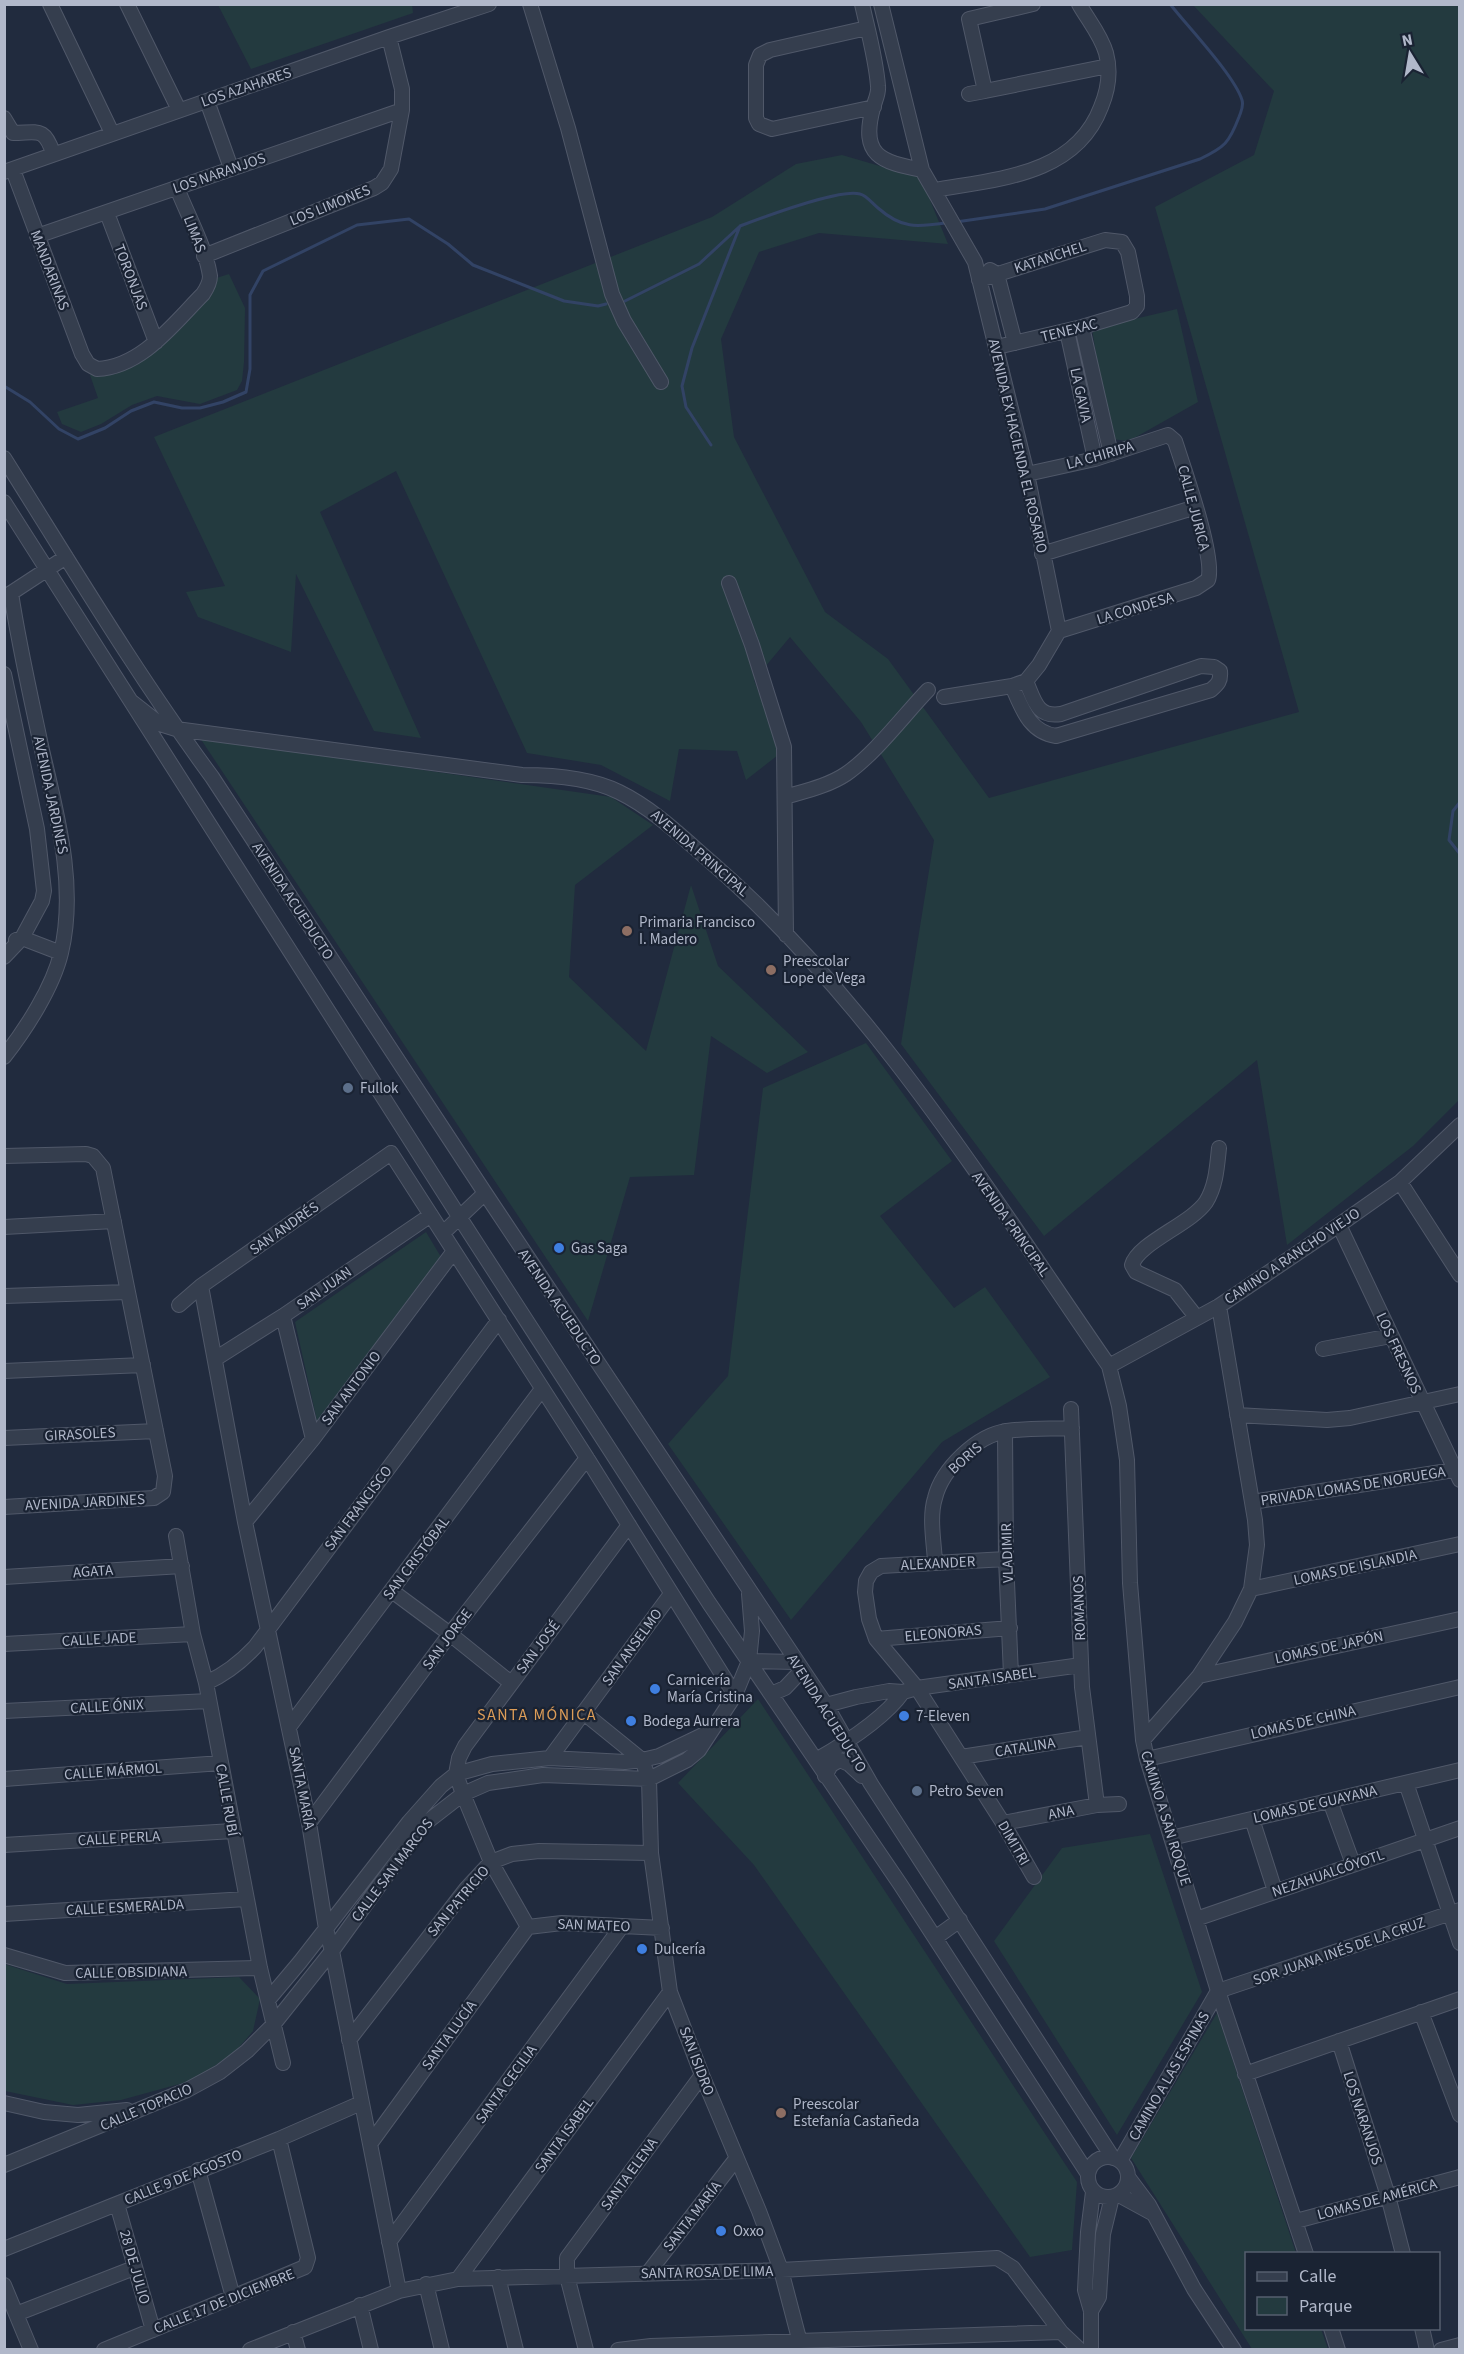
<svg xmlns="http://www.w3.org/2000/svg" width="1464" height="2354" viewBox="0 0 1464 2354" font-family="'Source Sans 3',sans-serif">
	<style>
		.green { fill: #233a3f }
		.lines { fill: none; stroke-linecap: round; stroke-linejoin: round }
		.stream { stroke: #324365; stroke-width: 3 }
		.minor-casing { stroke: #505869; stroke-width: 16 }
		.minor { stroke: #353e4e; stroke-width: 14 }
		.education-dot { fill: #8d6e63; stroke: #1a2333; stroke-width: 2 }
		.service-dot { fill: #5c6f8a; stroke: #1a2333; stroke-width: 2 }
		.shop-dot { fill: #3f7fe0; stroke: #1a2333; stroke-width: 2 }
		.labels { text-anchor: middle; stroke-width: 4.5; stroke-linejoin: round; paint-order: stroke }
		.street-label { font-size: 15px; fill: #b1b8ca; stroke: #1a2333 }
		.poi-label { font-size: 15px; fill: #b1b8ca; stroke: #1a2333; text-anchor: start }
		.neighbourhood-label { font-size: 16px; letter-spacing: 1.5px; fill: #dd9d58; stroke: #1a2333 }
	</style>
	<rect width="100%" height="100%" fill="#212b3e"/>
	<path class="green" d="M412 4 413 13 251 69 218 5Z
		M1193 5H1459V1100L1413 1146 1287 1245 1257 1060 1044 1236 901 1044 934 840 861 722 790 637 754 680 782 752 746 780 737 751 679 749 670 801 601 765 527 753 396 471 320 512 421 738 374 731 296 574 291 652 198 617 186 592 225 586 154 437 712 217 796 164 842 155 921 178 948 244 819 233 759 252 721 339 734 437 825 612 888 659 989 798 1299 712 1155 207 1254 155 1274 91Z
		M229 274 245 308 244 362 242 381 237 390 200 404 157 396 132 405 101 424 81 432 62 424 57 412 98 398 90 375 127 360 156 342 210 280Z
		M1177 309 1198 402 1136 437 1126 441 1113 439 1109 433 1092 329Z
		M200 738 611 797 653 825 575 885 569 977 646 1051 691 885 718 966 808 1052 767 1073 711 1036 694 1175 630 1177 588 1321Z
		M866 1043 952 1161 880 1216 954 1308 985 1287 1050 1377 942 1442 791 1620 668 1444 728 1376 763 1088Z
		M426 1232 441 1257 317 1421 295 1322Z
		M758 1699 1077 2182 1072 2250 1030 2257 754 1865 678 1783Z
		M1150 1834 1202 1992 1117 2135 994 1941 1062 1848Z
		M4 1964 67 1984 239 1977 260 1999 253 2031 235 2052 194 2080 121 2100 73 2105 5 2091Z
		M1217 2013 1296 2253 1246 2254V2328L1321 2329 1328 2349H1252L1131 2158Z"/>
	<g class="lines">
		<path class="stream" d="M956 222 1045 209 1200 159C1225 147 1229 143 1239 117 1241 111 1244 107 1242 100 1234 75 1188 27 1170 4
			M625 301 699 264 739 227
			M4 386 30 402 59 429 78 439 105 428 131 411 154 402 182 408H200L223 402 246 392 250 369V295L263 271 357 225 409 219 448 244 473 265 564 301 598 306 606 304
			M711 445 686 407 682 386 692 348 740 226C761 218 841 188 860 194 866 195 873 204 878 208 902 229 916 227 946 223
			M1460 802 1453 811 1449 840 1460 854"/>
		<g class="minor-casing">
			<path id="minor" d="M50 4 112 133
				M127 4 179 110
				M530 4 568 128 612 294 624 321 661 382
				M862 4C868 31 876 59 878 86 879 94 875 100 873 108 860 156 881 162 922 170L881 4
				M1033 4 969 19 985 91 1108 66
				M867 28 770 50 760 55 756 65V118L759 124 772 129 874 107
				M969 94 985 91
				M207 101 231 168
				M4 118 13 133C37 133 44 126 53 153
				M13 170 82 354 88 364 97 369C142 367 174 323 203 294 207 288 210 283 210 276 206 248 187 214 177 188
				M922 170 975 262 1027 474 1059 631
				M4 172 389 37 489 4
				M934 190C996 179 1075 176 1101 107 1108 90 1111 71 1106 53 1101 35 1088 20 1079 4
				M107 213 156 342
				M37 236 402 110
				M204 256 374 188 382 183 391 169 402 110V89L389 37
				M990 270 997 274 1015 343
				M979 280 1105 240 1122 242 1128 252 1137 296V306L1132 312 1082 327 997 347
				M1082 327 1111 454
				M1067 331 1095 459
				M4 458C72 566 137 675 212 777L485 1193 826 1705 871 1784 1113 2158
				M1027 474 1095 459 1168 435 1175 441C1183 466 1216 559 1208 580L1196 588 1059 631
				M4 502 460 1218 709 1603 900 1884 1088 2174
				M1042 554 1196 507
				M729 583 752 645 784 747 786 935
				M5 597 66 557
				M4 674 37 829 44 891 42 901 22 938 4 957
				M1012 686C1022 708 1029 732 1056 736L1211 690C1218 684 1221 681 1220 671L1214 667 1201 666 1061 714C1037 718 1034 700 1026 681
				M944 697 1012 686 1026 681 1039 665 1059 631
				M132 702 160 724 176 729 522 775C553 775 591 778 619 792 654 809 683 838 712 863 874 1004 988 1191 1109 1366L1119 1406 1127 1460 1130 1583 1143 1740 1147 1759 1218 1991 1306 2254
				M785 797C805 791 828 786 846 774 875 754 904 715 928 690
				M16 940 22 938 61 953
				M4 1057C26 1029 53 987 61 953 77 886 57 815 42 750 31 698 19 646 11 593
				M4 1156 86 1154 93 1156 103 1168 165 1476 163 1492 154 1498 4 1507
				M1400 1182 1460 1275
				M1339 1225 1460 1480
				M4 1227 114 1221
				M443 1233 485 1193
				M201 1286 245 1522 309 1823 326 1929 332 1951 399 2291
				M4 1296 128 1292
				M179 1305 201 1286 391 1153 587 1458 735 1695
				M283 1316 313 1439
				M1197 1318 1175 1290 1136 1272 1132 1265C1138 1243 1191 1224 1206 1202 1216 1186 1217 1167 1219 1148
				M1323 1349 1391 1336
				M215 1359 283 1316 431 1215
				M1109 1366 1219 1306 1339 1225 1400 1182 1460 1125
				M4 1371 143 1365
				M1071 1409 1082 1687 1097 1805
				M1237 1415 1327 1420 1350 1418 1460 1394
				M1005 1431 1006 1559 1011 1675
				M4 1438 156 1431
				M1252 1502 1460 1469
				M245 1522 313 1439 454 1251
				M176 1536 193 1634 206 1683 260 1968 283 2063
				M1006 1559 881 1566 871 1572 866 1581 865 1592 869 1619 876 1639 917 1688 1003 1823 1034 1877
				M935 1562C934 1542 929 1517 935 1498 942 1469 977 1435 1007 1431 1028 1428 1050 1429 1072 1428
				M4 1577 182 1566
				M1251 1589 1460 1544
				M392 1591 450 1634 511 1683
				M876 1639 1010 1628
				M4 1644 193 1634
				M749 1661 795 1662
				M1199 1676 1460 1619
				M206 1683C226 1674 240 1663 255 1647L499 1320
				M771 1694 785 1688 802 1670
				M826 1705 856 1697 889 1691 903 1692 917 1688 1081 1665
				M4 1711 209 1701
				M584 1713 642 1760 649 1779 651 1853 670 1992 702 2075 759 2211 781 2270 802 2350
				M289 1727 542 1389
				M1143 1740 1199 1676 1235 1622 1251 1589 1257 1545 1255 1520 1219 1306
				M961 1757 1088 1737
				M550 1758 671 1594
				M1147 1759 1460 1687
				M816 1760C844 1744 884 1719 903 1692
				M825 1776 831 1765 840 1760 849 1764 862 1776
				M4 1779 221 1763
				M1406 1783 1460 1943
				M1330 1801 1353 1864
				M1252 1819 1275 1891
				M309 1823 450 1634 587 1458
				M1003 1823 1097 1805 1119 1804
				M1171 1838 1460 1770
				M4 1845 233 1831
				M4 1914 246 1899
				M1196 1919 1460 1828
				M528 1927 491 1862 463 1794 456 1774 459 1758 465 1746 629 1525
				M528 1927 562 1923 662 1928
				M935 1938 960 1920
				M4 1955 65 1973 260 1968
				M1218 1991 1460 1910
				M268 2000 300 1962 409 1822 441 1786 456 1774 492 1764 550 1758 625 1762 642 1760 659 1756 711 1731
				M1421 2012 1460 2115
				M349 2040 466 1889 491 1862 512 1854 539 1851 651 1853
				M1339 2041 1388 2196 1403 2254
				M1245 2074 1460 1999
				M4 2103 44 2112 78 2115 127 2110
				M370 2144 528 1927
				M1088 2177a20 20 0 1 1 40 0a20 20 0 1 1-40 0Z
				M1120 2161 1218 1991
				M4 2165 187 2090 220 2072 247 2051 273 2025 332 1951 423 1825 463 1794 488 1783 543 1775 649 1779 687 1760 699 1750 735 1695 749 1661 752 1631 749 1594
				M198 2170 233 2297
				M1128 2177 1149 2205 1194 2289 1234 2350
				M1119 2195 1152 2213
				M117 2204 153 2330
				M1296 2221 1460 2177
				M389 2242 622 1926
				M4 2249 279 2139 361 2103
				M648 2273 736 2159
				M498 2277 516 2350
				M458 2279 670 1992
				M426 2284 442 2350
				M4 2285 31 2350
				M360 2305 371 2350
				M1091 2311 1099 2297 1103 2234 1112 2197
				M16 2314 134 2268
				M1331 2328 1338 2350
				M1422 2328 1427 2350
				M293 2332 298 2350
				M104 2350 305 2267 308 2258 279 2139
				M250 2350 399 2291 458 2279 781 2270 997 2258 1013 2268 1061 2332 1080 2350
				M586 2350 567 2276V2258L702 2075
				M618 2350 651 2346 1061 2332
				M1091 2350V2311L1085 2290 1088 2232 1093 2192
				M1441 2350 1460 2345"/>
		</g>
		<use href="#minor" class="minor"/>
	</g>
	<g class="education-dot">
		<circle cx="627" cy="931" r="6"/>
		<circle cx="771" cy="970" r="6"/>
		<circle cx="781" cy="2113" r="6"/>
	</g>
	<g class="service-dot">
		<circle cx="348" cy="1088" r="6"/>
		<circle cx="917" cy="1791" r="6"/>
	</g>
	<g class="shop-dot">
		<circle cx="559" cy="1248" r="6"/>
		<circle cx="655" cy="1689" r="6"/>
		<circle cx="904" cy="1716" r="6"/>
		<circle cx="631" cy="1721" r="6"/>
		<circle cx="642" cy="1949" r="6"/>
		<circle cx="721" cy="2231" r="6"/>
	</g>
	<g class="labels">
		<g class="street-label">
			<text transform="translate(246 87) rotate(-19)" y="5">LOS AZAHARES</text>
			<text transform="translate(219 173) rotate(-19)" y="5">LOS NARANJOS</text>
			<text transform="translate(330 205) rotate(-22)" y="5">LOS LIMONES</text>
			<text transform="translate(195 234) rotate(69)" y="5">LIMAS</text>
			<text transform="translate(1050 257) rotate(-18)" y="5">KATANCHEL</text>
			<text transform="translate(50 270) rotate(69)" y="5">MANDARINAS</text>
			<text transform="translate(131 277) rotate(69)" y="5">TORONJAS</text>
			<text transform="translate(1069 330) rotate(-14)" y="5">TENEXAC</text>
			<text transform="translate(1081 395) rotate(78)" y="5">LA GAVIA</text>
			<text transform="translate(1018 446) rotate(77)" y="5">AVENIDA EX HACIENDA EL ROSARIO</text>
			<text transform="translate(1100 455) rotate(-16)" y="5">LA CHIRIPA</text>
			<text transform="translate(1194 508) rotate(75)" y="5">CALLE JURICA</text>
			<text transform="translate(1135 608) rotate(-17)" y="5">LA CONDESA</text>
			<text transform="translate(51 795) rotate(78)" y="5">AVENIDA JARDINES</text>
			<text transform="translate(700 853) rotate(41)" y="5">AVENIDA PRINCIPAL</text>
			<text transform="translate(293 901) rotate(57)" y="5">AVENIDA ACUEDUCTO</text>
			<text transform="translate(1011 1224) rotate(55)" y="5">AVENIDA PRINCIPAL</text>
			<text transform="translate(284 1228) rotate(-35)" y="5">SAN ANDRÉS</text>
			<text transform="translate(1292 1256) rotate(-34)" y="5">CAMINO A RANCHO VIEJO</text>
			<text transform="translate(324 1288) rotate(-35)" y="5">SAN JUAN</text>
			<text transform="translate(560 1307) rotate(56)" y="5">AVENIDA ACUEDUCTO</text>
			<text transform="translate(1399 1353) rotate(65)" y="5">LOS FRESNOS</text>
			<text transform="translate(351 1388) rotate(-53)" y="5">SAN ANTONIO</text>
			<text transform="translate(80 1434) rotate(-3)" y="5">GIRASOLES</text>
			<text transform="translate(965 1458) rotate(-42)" y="5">BORIS</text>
			<text transform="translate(1353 1486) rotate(-9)" y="5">PRIVADA LOMAS DE NORUEGA</text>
			<text transform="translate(85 1502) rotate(-3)" y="5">AVENIDA JARDINES</text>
			<text transform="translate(358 1508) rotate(-53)" y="5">SAN FRANCISCO</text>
			<text transform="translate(1007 1553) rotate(-92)" y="5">VLADIMIR</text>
			<text transform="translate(416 1558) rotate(-53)" y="5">SAN CRISTÓBAL</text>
			<text transform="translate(938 1563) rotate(-3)" y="5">ALEXANDER</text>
			<text transform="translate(1355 1567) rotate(-12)" y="5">LOMAS DE ISLANDIA</text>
			<text transform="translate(93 1571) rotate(-4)" y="5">AGATA</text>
			<text transform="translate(1079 1608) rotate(-92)" y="5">ROMANOS</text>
			<text transform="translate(943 1633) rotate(-5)" y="5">ELEONORAS</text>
			<text transform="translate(99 1639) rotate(-3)" y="5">CALLE JADE</text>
			<text transform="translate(447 1639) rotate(-53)" y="5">SAN JORGE</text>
			<text transform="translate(538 1647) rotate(-53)" y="5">SAN JOSÉ</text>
			<text transform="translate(632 1647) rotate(-54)" y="5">SAN ANSELMO</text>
			<text transform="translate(1329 1647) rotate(-12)" y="5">LOMAS DE JAPÓN</text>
			<text transform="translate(992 1678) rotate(-8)" y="5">SANTA ISABEL</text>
			<text transform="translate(107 1706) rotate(-3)" y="5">CALLE ÓNIX</text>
			<text transform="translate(827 1713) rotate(58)" y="5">AVENIDA ACUEDUCTO</text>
			<text transform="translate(1303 1722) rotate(-13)" y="5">LOMAS DE CHINA</text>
			<text transform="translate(1025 1747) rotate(-9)" y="5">CATALINA</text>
			<text transform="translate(113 1771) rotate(-4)" y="5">CALLE MÁRMOL</text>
			<text transform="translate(302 1788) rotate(79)" y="5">SANTA MARÍA</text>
			<text transform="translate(227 1800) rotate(80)" y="5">CALLE RUBÍ</text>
			<text transform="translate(1315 1804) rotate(-13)" y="5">LOMAS DE GUAYANA</text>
			<text transform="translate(1061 1812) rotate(-11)" y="5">ANA</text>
			<text transform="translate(1166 1818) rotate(73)" y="5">CAMINO A SAN ROQUE</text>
			<text transform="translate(119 1838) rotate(-3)" y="5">CALLE PERLA</text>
			<text transform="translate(1014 1843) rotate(60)" y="5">DIMITRI</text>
			<text transform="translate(392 1870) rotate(-53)" y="5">CALLE SAN MARCOS</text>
			<text transform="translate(1328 1873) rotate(-19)" y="5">NEZAHUALCÓYOTL</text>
			<text transform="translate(458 1901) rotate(-50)" y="5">SAN PATRICIO</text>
			<text transform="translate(125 1907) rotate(-3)" y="5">CALLE ESMERALDA</text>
			<text transform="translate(594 1925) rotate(2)" y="5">SAN MATEO</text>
			<text transform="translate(1339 1951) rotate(-19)" y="5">SOR JUANA INÉS DE LA CRUZ</text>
			<text transform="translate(131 1972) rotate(-1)" y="5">CALLE OBSIDIANA</text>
			<text transform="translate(449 2035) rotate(-54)" y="5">SANTA LUCÍA</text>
			<text transform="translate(697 2061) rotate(69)" y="5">SAN ISIDRO</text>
			<text transform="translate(1169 2076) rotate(-60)" y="5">CAMINO A LAS ESPINAS</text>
			<text transform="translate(506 2084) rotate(-54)" y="5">SANTA CECILIA</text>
			<text transform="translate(146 2107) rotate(-23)" y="5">CALLE TOPACIO</text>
			<text transform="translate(1363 2118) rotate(72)" y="5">LOS NARANJOS</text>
			<text transform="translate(564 2135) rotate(-54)" y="5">SANTA ISABEL</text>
			<text transform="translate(629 2174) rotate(-54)" y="5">SANTA ELENA</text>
			<text transform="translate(183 2177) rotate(-22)" y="5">CALLE 9 DE AGOSTO</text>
			<text transform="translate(1377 2199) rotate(-15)" y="5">LOMAS DE AMÉRICA</text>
			<text transform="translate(692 2216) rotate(-52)" y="5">SANTA MARÍA</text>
			<text transform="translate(135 2267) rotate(74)" y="5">28 DE JULIO</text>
			<text transform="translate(707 2272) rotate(-1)" y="5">SANTA ROSA DE LIMA</text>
			<text transform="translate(224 2301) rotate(-22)" y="5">CALLE 17 DE DICIEMBRE</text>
		</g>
		<g class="poi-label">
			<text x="639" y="927">Primaria Francisco<tspan x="639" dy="17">I. Madero</tspan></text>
			<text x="783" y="966">Preescolar<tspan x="783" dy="17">Lope de Vega</tspan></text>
			<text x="360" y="1093">Fullok</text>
			<text x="571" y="1253">Gas Saga</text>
			<text x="667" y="1685">Carnicería<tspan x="667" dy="17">María Cristina</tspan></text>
			<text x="916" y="1721">7-Eleven</text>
			<text x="643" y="1726">Bodega Aurrera</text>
			<text x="929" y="1796">Petro Seven</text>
			<text x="654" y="1954">Dulcería</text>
			<text x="793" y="2109">Preescolar<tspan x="793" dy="17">Estefanía Castañeda</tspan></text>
			<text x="733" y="2236">Oxxo</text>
		</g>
		<g class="neighbourhood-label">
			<text x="537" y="1720">SANTA MÓNICA</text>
		</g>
	</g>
	<rect width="1464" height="2354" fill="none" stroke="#b1b8ca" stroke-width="12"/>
	<rect x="1245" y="2252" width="195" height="78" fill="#1a2333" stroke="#565f6f" stroke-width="1.5"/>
	<rect x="1257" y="2272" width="30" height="9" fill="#353e4e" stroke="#565f6f" stroke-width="1.5"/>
	<text x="1299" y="2282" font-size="18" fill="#b1b8ca">Calle</text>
	<rect x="1257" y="2297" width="30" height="18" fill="#233a3f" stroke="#565f6f" stroke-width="1.5"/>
	<text x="1299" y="2312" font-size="18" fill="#b1b8ca">Parque</text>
	<g transform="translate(1410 54) rotate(349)" stroke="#1a2333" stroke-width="4.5" paint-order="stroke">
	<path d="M0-4.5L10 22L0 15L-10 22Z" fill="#b1b8ca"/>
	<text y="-9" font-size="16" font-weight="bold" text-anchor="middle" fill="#b1b8ca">N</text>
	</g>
</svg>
